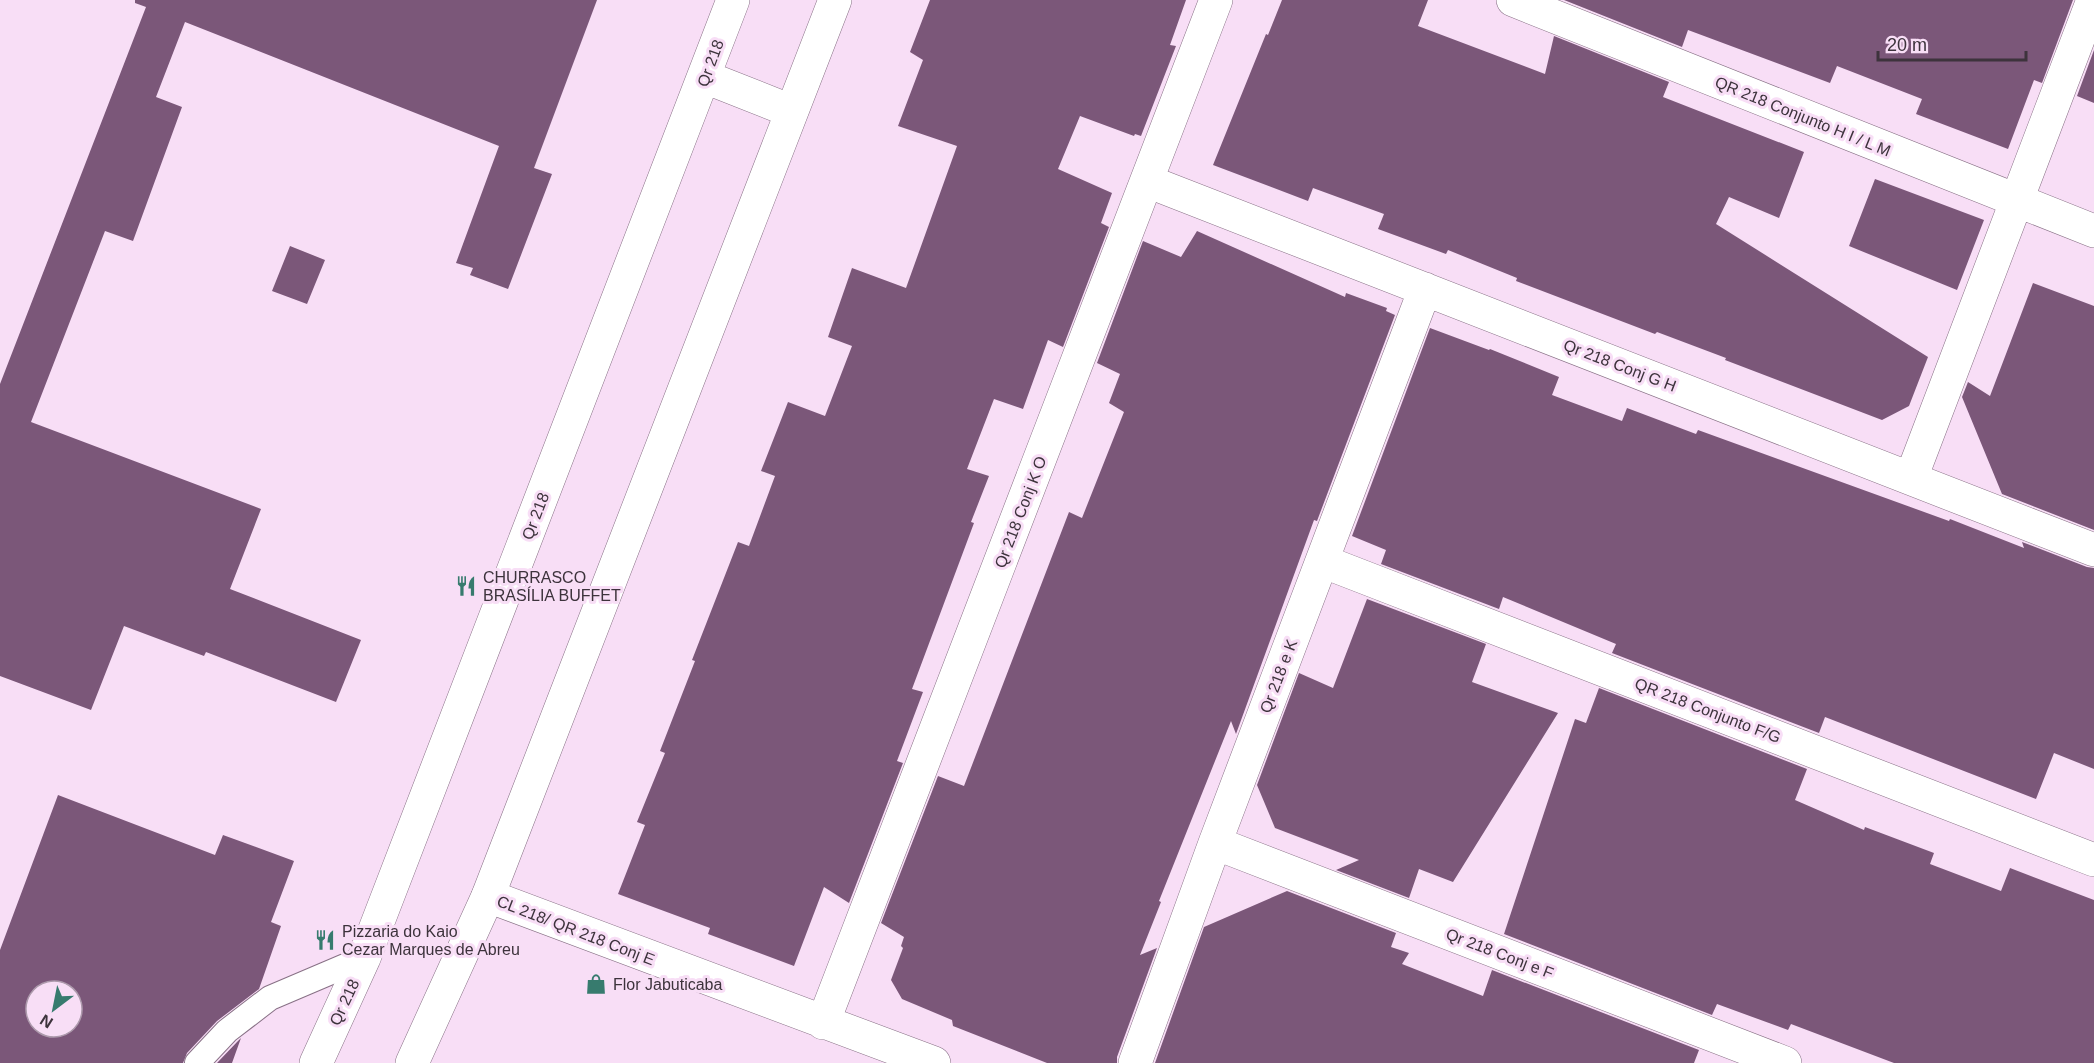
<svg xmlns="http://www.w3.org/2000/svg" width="2094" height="1063" viewBox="0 0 2094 1063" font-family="Arial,sans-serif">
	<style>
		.building { fill: #7b5779; fill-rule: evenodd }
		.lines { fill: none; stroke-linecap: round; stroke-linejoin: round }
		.service-casing { stroke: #887186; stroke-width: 26 }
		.minor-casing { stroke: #887186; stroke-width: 34 }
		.secondary-casing { stroke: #887186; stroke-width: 34 }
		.service { stroke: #fff; stroke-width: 24 }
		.minor { stroke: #fff; stroke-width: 33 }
		.secondary { stroke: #fff; stroke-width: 33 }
		.labels { text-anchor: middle; stroke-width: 6; stroke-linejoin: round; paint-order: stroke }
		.street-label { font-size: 16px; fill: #3d333c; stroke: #f8def6 }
		.poi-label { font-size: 16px; fill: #3d333c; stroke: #f8def6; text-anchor: start }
	</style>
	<rect width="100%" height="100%" fill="#f8def6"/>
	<path class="building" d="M135 0H597L534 168 552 174 508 289 470 275 473 268 456 263 499 146 185 22 156 97 182 107 133 241 105 231 31 422 261 509 230 589 361 640 336 702 206 652 204 656 124 626 91 710 0 676V384L146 7 135 3Z
		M930 0H1186L1170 45 1176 46 1141 136 1135 134 1134 136 1080 116 1058 169 1112 193 1101 223 1109 227 1063 347 1048 340 1023 409 994 399 967 469 989 476 971 522 974 523 912 689 923 692 897 761 903 763 849 903 824 887 794 966 708 934 710 928 618 894 645 825 637 822 665 753 660 751 695 661 692 660 738 542 749 546 775 476 761 471 788 402 825 416 852 346 828 337 852 268 906 288 957 146 898 126 923 60 910 52Z
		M1282 0H1428L1418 26 1545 74 1554 36 1669 82 1663 97 1804 152 1779 218 1729 197 1716 224 1928 357 1909 406 1882 420 1725 360 1726 358 1657 332 1655 334 1516 281 1517 278 1448 250 1446 254 1378 229 1384 214 1313 188 1308 201 1213 165 1266 34 1268 35Z
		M1564 0H2073L2042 83 2034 80 2008 149 1916 114 1922 99 1837 66 1830 83 1688 30 1682 47Z
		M2094 50V103L2077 96Z
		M1875 179 1984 220 1957 290 1849 246Z
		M1197 231 1345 297 1346 293 1387 308 1386 311 1395 315 1317 521 1314 520 1236 734 1231 721 1159 901 1161 902 1140 955 1157 948 1117 1057V1063H1047L953 1026 952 1020 902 999 891 980 903 948 901 946 904 937 881 923 938 776 964 786 1069 512 1082 518 1124 412 1109 403 1120 374 1097 363 1143 241 1181 257Z
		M290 246 325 260 307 304 272 291Z
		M2033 283 2094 306V530L2002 494 1962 397 1968 382 1990 396Z
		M1430 328 1489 350 1490 349 1559 377 1552 395 1622 421 1627 408 1696 434 1698 430 1949 521 1950 519 2024 548 2022 542 2087 567 2094 568V769L2054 753 2036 799 1825 717 1819 733 1612 653 1616 644 1503 597 1499 609 1381 564 1386 550 1352 536Z
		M1367 599 1486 644 1472 682 1558 713 1453 882 1419 869 1409 898 1336 870 1359 860 1275 828 1257 785 1299 673 1333 688Z
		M1599 688 1807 769 1795 800 1864 830 1865 827 1934 853 1930 864 2001 891 2010 868 2094 900V1063H1894L1791 1024 1788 1030 1717 1004 1712 1015 1504 934 1575 719 1586 723Z
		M58 795 215 855 223 835 294 861 271 922 281 926 259 989 217 1021 187 1053 183 1063H0V950ZM36 991H72V1027H36Z
		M1287 891 1396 933 1391 947 1409 953 1402 964 1483 996 1492 970 1699 1050 1694 1063H1155L1204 927Z
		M241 1038 232 1063H217L237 1042Z"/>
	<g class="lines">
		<g class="service-casing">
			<path id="service" d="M197 1063 227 1031 270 998 364 958"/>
		</g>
		<g class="minor-casing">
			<path id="minor" d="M1513 0 2094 231
				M1147 181 2094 550
				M1911 478 2093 0
				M1322 561 2094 860
				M1215 843 1785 1063
				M488 896 934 1063
				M823 1023 1216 0
				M1135 1063 1215 843 1425 289"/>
		</g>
		<g class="secondary-casing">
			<path id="secondary" d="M705 77 791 111
				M316 1063 364 958 733 0
				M412 1063 488 896 835 0"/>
		</g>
		<use href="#service" class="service"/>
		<use href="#minor" class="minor"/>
		<use href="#secondary" class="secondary"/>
	</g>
	<defs>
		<g id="restaurant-bare" transform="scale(1.62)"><path d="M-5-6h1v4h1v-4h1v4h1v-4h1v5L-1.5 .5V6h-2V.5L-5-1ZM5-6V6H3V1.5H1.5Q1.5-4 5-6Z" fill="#377b6e" stroke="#f8def6" stroke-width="2.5" paint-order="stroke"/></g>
		<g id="shop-bare" transform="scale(1.62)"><path d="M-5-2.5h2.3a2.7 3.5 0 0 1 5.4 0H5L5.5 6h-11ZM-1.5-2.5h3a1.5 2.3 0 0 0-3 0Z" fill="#377b6e" stroke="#f8def6" stroke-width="2.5" paint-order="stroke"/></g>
	</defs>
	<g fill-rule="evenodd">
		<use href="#restaurant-bare" x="466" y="586"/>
		<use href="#restaurant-bare" x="325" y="940"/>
		<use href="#shop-bare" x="596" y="984"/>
	</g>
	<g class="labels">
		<g class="street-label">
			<text transform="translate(710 63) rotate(-70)" y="6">Qr 218</text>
			<text transform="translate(1803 116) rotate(22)" y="6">QR 218 Conjunto H I / L M</text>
			<text transform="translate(1620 365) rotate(21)" y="6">Qr 218 Conj G H</text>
			<text transform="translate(1020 512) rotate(-69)" y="6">Qr 218 Conj K O</text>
			<text transform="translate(535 516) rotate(-69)" y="6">Qr 218</text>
			<text transform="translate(1278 676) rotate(-69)" y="6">Qr 218 e K</text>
			<text transform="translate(1708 710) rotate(21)" y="6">QR 218 Conjunto F/G</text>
			<text transform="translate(576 930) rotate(21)" y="6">CL 218/ QR 218 Conj E</text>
			<text transform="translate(1500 953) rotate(21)" y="6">Qr 218 Conj e F</text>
			<text transform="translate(344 1002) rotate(-65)" y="6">Qr 218</text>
		</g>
		<g class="poi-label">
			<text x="483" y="583">CHURRASCO<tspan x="483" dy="18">BRASÍLIA BUFFET</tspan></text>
			<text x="342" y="937">Pizzaria do Kaio<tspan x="342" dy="18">Cezar Marques de Abreu</tspan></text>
			<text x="613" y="990">Flor Jabuticaba</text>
		</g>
	</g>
	<g transform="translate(54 1009) rotate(212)"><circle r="28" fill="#f8def6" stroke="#ad9aac" stroke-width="1.5"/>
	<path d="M0-4.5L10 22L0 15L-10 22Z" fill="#377b6e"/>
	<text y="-9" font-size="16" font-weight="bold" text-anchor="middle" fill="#3d333c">N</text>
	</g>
	<path d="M1878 51v9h148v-9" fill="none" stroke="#3d333c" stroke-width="3"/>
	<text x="1887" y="51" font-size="18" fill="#3d333c" stroke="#f8def6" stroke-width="4.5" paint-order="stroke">20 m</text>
</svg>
